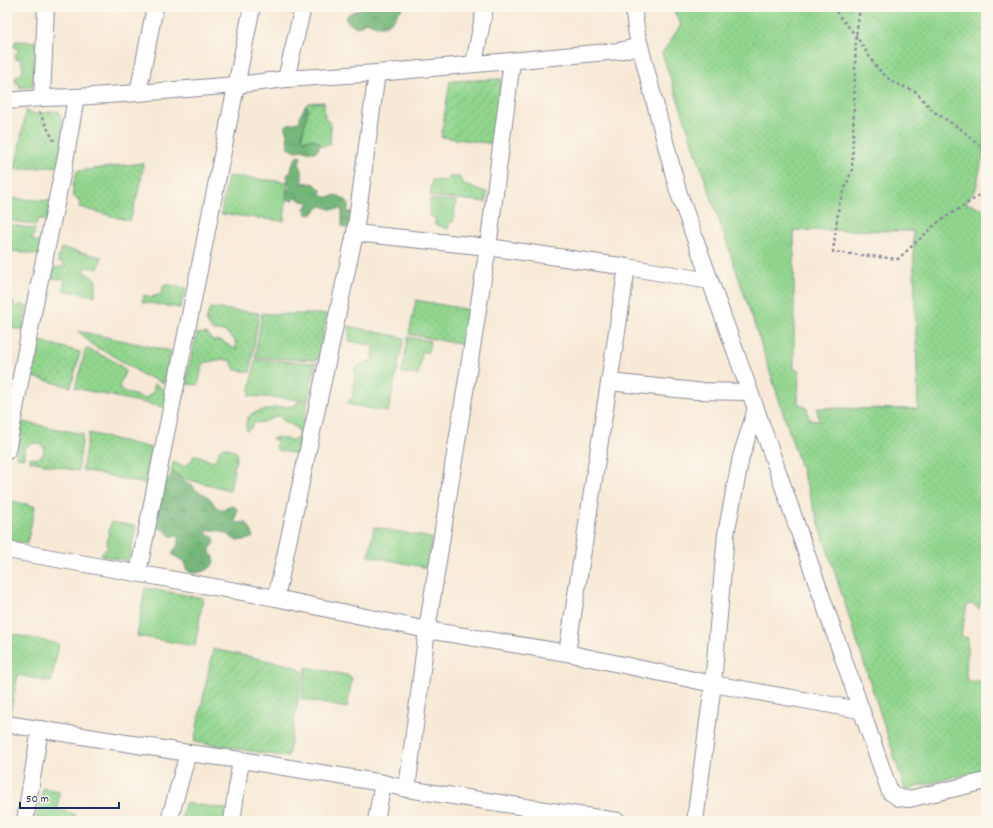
<svg xmlns="http://www.w3.org/2000/svg" width="993" height="828" font-family="Dekko,sans-serif">
  <style>
    .grass { fill: url(#grass-dots); stroke: #568276; fill-rule: evenodd }
    .forest { fill: url(#forest-crowns); stroke: #48736c }
    .garden { fill: url(#garden-furrows); stroke: #568276 }
    .lines { fill: none; stroke-linecap: round; stroke-linejoin: round }
    .street-casing { stroke: #898c9a; stroke-width: 18 }
    .path { stroke: #898c9a; stroke-width: 2.5; stroke-dasharray: 3 3; stroke-linecap: butt }
    .street { stroke: #fff; stroke-width: 16 }
  </style>
  <defs>
    <pattern id="grass-dots" width="8" height="8" patternUnits="userSpaceOnUse"><rect width="8" height="8" fill="#92d68e"/><path d="M2 2h.1M6 6h.1" fill="none" stroke="#7db87d" stroke-width="1.8" stroke-linecap="round"/></pattern>
    <pattern id="forest-crowns" width="20" height="18" patternUnits="userSpaceOnUse"><rect width="20" height="18" fill="#75b779"/><path d="M2 6a3 3 0 1 1 6 0M12 15a3 3 0 1 1 6 0" fill="none" stroke="#5f9566"/></pattern>
    <pattern id="garden-furrows" width="10" height="10" patternUnits="userSpaceOnUse"><rect width="10" height="10" fill="#92d68e"/><path d="M-1 1l2-2M0 10L10 0M9 11l2-2" fill="none" stroke="#7db87d"/></pattern>
  </defs>
  <rect width="100%" height="100%" fill="#fbf7ec"/>
  <filter id="ink" filterUnits="userSpaceOnUse"><feTurbulence type="fractalNoise" baseFrequency=".025" numOctaves="2"/><feDisplacementMap in="SourceGraphic" scale="8" xChannelSelector="R" yChannelSelector="G"/><feConvolveMatrix kernelMatrix="1 2 1 2 8 2 1 2 1" color-interpolation-filters="sRGB"/></filter>
  <filter id="wash" filterUnits="userSpaceOnUse"><feTurbulence type="fractalNoise" baseFrequency=".012" numOctaves="4" result="noise"/><feDisplacementMap in="SourceGraphic" scale="16" xChannelSelector="R" yChannelSelector="G"/><feGaussianBlur stdDeviation="0.9" result="paint"/><feColorMatrix in="noise" values="0 0 0 0 0 0 0 0 0 0 0 0 0 0 0 0 0 1.4 0 .05"/><feComposite in="paint" operator="in"/></filter>
  <g filter="url(#wash)">
    <rect width="100%" height="100%" fill="#f7e9d5"/>
    <!-- grass -->
    <g class="grass">
      <path d="M672,7H986V140L976,188L966,203L986,210V599H982L979,609L972,604L967,605L961,636L968,638L966,673L967,681H986V769L905,790L757,332L662,53L681,25ZM794,230L913,231L918,409L817,408L819,422L809,419L807,408L798,403L799,371L794,369Z"/>
      <polygon points="15,41 35,42 33,87 19,88 20,84 16,83 15,77 21,74 23,69 21,59 16,59 15,55 19,50 14,47"/>
      <path d="M324,102L325,118L331,124L330,145L322,146C315,139 313,138 303,141L302,137L308,109L306,105L309,103Z"/>
      <path d="M26,110L33,114L59,111C64,128 65,148 61,166L15,170Z"/>
      <polygon points="143,163 141,182 130,221 79,207 80,201 73,196 73,185 77,171"/>
      <polygon points="228,176 288,182 284,221 221,214"/>
      <polygon points="448,177 459,177 464,185 487,192 486,202 430,196 432,180 446,181"/>
      <polygon points="9,198 52,201 47,221 38,219 36,225 7,220 7,205"/>
      <polygon points="430,199 456,201 453,222 450,222 448,229 434,224 436,219 429,215"/>
      <polygon points="7,224 35,229 32,240 42,242 39,255 7,250"/>
      <polygon points="61,248 102,257 98,269 86,267 84,272 96,280 95,296 63,290 65,280 52,278 54,268 67,266 58,261"/>
      <polygon points="164,284 186,288 180,308 142,302 144,295 152,297 161,294"/>
      <polygon points="7,300 14,302 14,306 19,307 20,304 27,307 23,330 7,327"/>
      <polygon points="416,300 470,310 464,345 409,334"/>
      <polygon points="210,308 259,313 250,372 235,370 231,361 222,359 203,363 198,385 185,384 197,334 207,333 212,340 222,341 236,350 235,340 224,331 213,331 206,321"/>
      <polygon points="262,313 270,314 327,314 318,360 255,358"/>
      <polygon points="349,326 404,338 388,412 348,404 348,402 353,397 355,368 373,359 373,346 349,341"/>
      <polygon points="78,331 171,351 164,383 143,375 109,353 95,347"/>
      <polygon points="40,341 80,352 71,387 33,377"/>
      <polygon points="86,348 112,360 126,370 119,386 123,391 145,399 154,391 154,383 163,389 169,394 167,408 75,388"/>
      <polygon points="255,360 316,363 308,400 249,396"/>
      <path d="M299,401L308,402L296,454L277,450L275,445L277,443V440L272,439L278,437C285,439 292,442 298,438L299,434L296,427L284,421L280,417L278,416L263,422L254,423L250,429L247,431L246,429V423L248,417L252,413L277,407L294,406L297,404L296,403Z"/>
      <path d="M23,422L83,434L78,471L30,461V457L36,459L43,455L44,447C36,441 33,442 24,448V458L16,457Z"/>
      <polygon points="89,433 151,448 145,484 82,470"/>
      <path d="M224,447L234,450L237,454L230,490L186,479C181,477 177,474 171,473L173,462C185,468 187,467 195,455C207,456 214,471 220,449Z"/>
      <polygon points="7,500 35,506 27,544 7,540"/>
      <polygon points="111,522 136,526 129,561 102,556 101,553 108,548 107,542"/>
      <polygon points="374,527 432,538 428,568 369,556"/>
      <polygon points="145,588 203,598 195,646 137,636"/>
      <polygon points="7,633 59,644 51,682 18,675 10,713 7,712"/>
      <polygon points="306,667 347,675 352,678 347,708 301,699"/>
      <polygon points="43,788 59,791 58,810 75,814 76,821 36,821"/>
      <polygon points="185,803 227,809 225,821 181,821"/>
    </g>
    <!-- forest -->
    <g class="forest">
      <path d="M362,7H404C395,15 392,28 377,26C372,25 369,22 365,22L362,25L358,27L350,24L345,19C348,11 356,13 362,7Z"/>
      <polygon points="306,105 308,109 307,113 302,137 304,141 310,139 318,141 320,144 318,150 314,152 310,152 304,150 297,151 288,148 287,133 285,129 285,127 288,124 300,122 300,116"/>
      <path d="M298,156H301L299,164L302,170V182L315,184L321,190V194C325,199 330,197 336,195L345,199L349,204L347,212H351L352,227L346,228L342,226V209H330L322,206L318,208L316,211L311,215L307,214L304,208L308,206V202L302,201L298,199V195L292,201L288,199L286,195L290,187L288,182L287,175L291,171C292,166 293,159 298,156Z"/>
      <path d="M173,473C178,474 179,477 184,480C186,482 189,483 192,485C193,486 194,489 196,490C199,493 204,493 207,496C216,502 210,506 223,510L229,507L233,506L237,509V512L235,520L238,523L246,522L252,532L253,537C247,540 243,541 237,540C233,540 232,537 229,535C224,532 213,528 207,531V535L213,537L215,542L210,549V553L214,557C214,560 214,564 211,567C207,571 191,576 187,570C185,568 185,564 185,561L181,560L173,555V551C177,546 181,543 178,536C171,538 167,535 165,529H161L158,527L154,525L160,503L162,499C160,486 164,483 173,473Z"/>
    </g>
    <!-- garden -->
    <g class="garden">
      <polygon points="501,79 494,144 441,137 450,81"/>
      <polygon points="408,337 430,341 428,352 422,352 418,375 402,373"/>
      <polygon points="213,649 294,666 303,672 288,757 194,742"/>
    </g>
  </g>
  <g filter="url(#ink)">
    <g class="lines">
      <defs>
        <g id="street">
          <polyline points="633,7 637,35 640,46 678,191 756,409 890,792 899,798 909,799 986,781"/>
          <polyline points="474,63 485,7"/>
          <polyline points="286,79 303,7"/>
          <polyline points="138,93 155,7"/>
          <polyline points="42,98 46,7"/>
          <polyline points="7,101 42,98 76,97 138,93 236,85 286,79 377,73 619,51 640,46"/>
          <polyline points="355,233 488,247 627,267 710,281"/>
          <polyline points="609,382 696,391 749,392"/>
          <polyline points="7,451 34,308 65,161 76,97"/>
          <polyline points="7,550 276,598 427,630 567,653 713,684 860,710"/>
          <polyline points="138,573 252,7"/>
          <polyline points="276,598 355,233 377,73"/>
          <polyline points="567,653 627,267"/>
          <polyline points="7,724 188,753 241,760 383,783 407,789 618,821"/>
          <polyline points="407,789 427,630 488,247 512,61"/>
          <polyline points="25,821 40,729"/>
          <polyline points="169,821 188,753"/>
          <polyline points="232,821 241,760"/>
          <polyline points="376,821 383,783"/>
          <polyline points="695,821 713,684 726,534 741,457 756,409"/>
        </g>
      </defs>
      <!-- street casing -->
      <use href="#street" class="street-casing"/>
      <!-- path -->
      <g class="path">
        <polyline points="832,7 856,36 877,68 892,82 915,91 933,111 962,130 986,151"/>
        <polyline points="860,7 856,36 852,170 839,204 833,252 898,259 937,223 977,197 986,188"/>
        <polyline points="39,112 54,141"/>
      </g>
      <!-- street -->
      <use href="#street" class="street"/>
    </g>
  </g>
  <!-- margin -->
  <rect width="993" height="828" fill="none" stroke="#fbf7ec" stroke-width="24"/>
  <!-- scale -->
  <path d="M20 802v6h99v-6" fill="none" stroke="#1b2f5e" stroke-width="2"/>
  <text x="26" y="802" font-size="12" fill="#1b2f5e" stroke="#fbf7ec" stroke-width="3" paint-order="stroke">50 m</text>
</svg>
